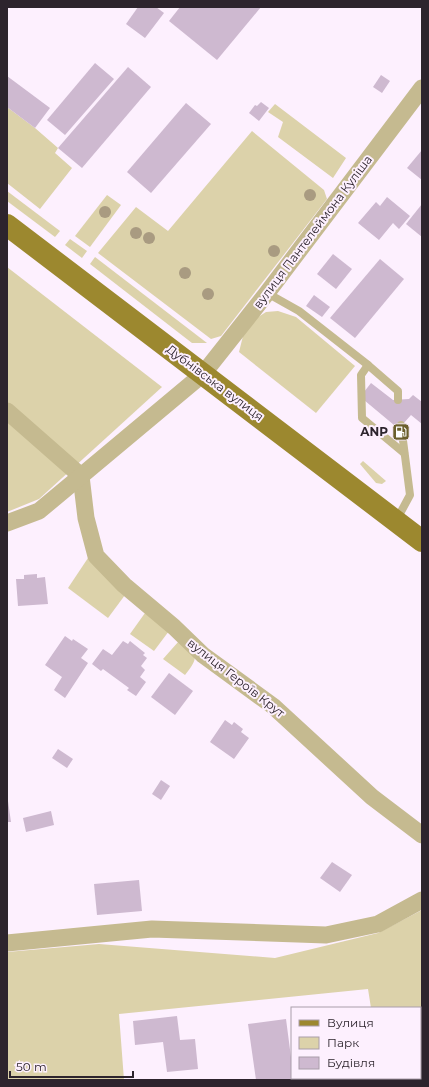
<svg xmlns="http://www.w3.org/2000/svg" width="429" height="1087" font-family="Montserrat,sans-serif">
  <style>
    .green { fill: #dcd2aa }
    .building { fill: #ceb9d0 }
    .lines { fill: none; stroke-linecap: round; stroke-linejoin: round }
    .service { stroke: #c5ba90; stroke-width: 8 }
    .minor { stroke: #c5ba90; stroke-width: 17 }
    .primary { stroke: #9c882f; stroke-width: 22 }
    .tree { fill: #a99b81 }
    .labels { text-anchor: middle; stroke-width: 4; stroke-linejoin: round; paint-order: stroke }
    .street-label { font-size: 12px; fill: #2d242d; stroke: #fdf0fe }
    .poi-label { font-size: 12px; font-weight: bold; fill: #2d242d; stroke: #fdf0fe; text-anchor: end }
  </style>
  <rect width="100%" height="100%" fill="#fdf0fe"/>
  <!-- green -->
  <g class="green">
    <polygon points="275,104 346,158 333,178 278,137 283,122 268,112"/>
    <polygon points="7,107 35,128 58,148 55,153 72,168 40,209 7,183"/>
    <polygon points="252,131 324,190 327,199 221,336 211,339 98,253 136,207 168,231"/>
    <polygon points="7,191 60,231 55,237 7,201"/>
    <polygon points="107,195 121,205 90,247 75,236"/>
    <polygon points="70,239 87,251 82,258 65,245"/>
    <polygon points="95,257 207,343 192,343 90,264"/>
    <polygon points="7,267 162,387 39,499 7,512"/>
    <polygon points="278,311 296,317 355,366 316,413 239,352 243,336 255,319 266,312"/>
    <polygon points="363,461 386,481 382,484 376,483 360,464"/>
    <polygon points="88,558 125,595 108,618 68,588"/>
    <polygon points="145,613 169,631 154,651 130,634"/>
    <path d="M179,641C196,656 201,655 185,675L163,659Z"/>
    <polygon points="422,910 422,1080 380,1080 379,1078 420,1078 420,1008 371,1008 368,989 119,1014 124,1080 7,1080 7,952 99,944 275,958 378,933"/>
  </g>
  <!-- building -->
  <g class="building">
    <polygon points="138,7 156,7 164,13 145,38 126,24"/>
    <polygon points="180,7 261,7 217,60 169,21"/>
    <polygon points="95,63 114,79 65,135 47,120"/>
    <polygon points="128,67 151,87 82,168 58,148"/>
    <polygon points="381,75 390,81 382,93 373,87"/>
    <polygon points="7,76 50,108 35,128 7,107"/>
    <polygon points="261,102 269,108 259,121 249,113 255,105 257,106"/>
    <polygon points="186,103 211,124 151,193 127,172"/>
    <polygon points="422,150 422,180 407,168"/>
    <polygon points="387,197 410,216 399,229 393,223 379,240 358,223 376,202 380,206"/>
    <polygon points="422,204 422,237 406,224"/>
    <polygon points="333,254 352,269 336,289 317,274"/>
    <polygon points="380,259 404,279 355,338 330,318"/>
    <polygon points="314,295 330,307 322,317 306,306"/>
    <polygon points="371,383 393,400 409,399 413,395 422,402 422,424 411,415 403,424 394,425 364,400 364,392"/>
    <polygon points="37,574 37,578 45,577 48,604 18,606 16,579 24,579 24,575"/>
    <polygon points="65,636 72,641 73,639 88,649 81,658 88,663 65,698 54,690 62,677 45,665"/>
    <polygon points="123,641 128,644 130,641 145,653 143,655 147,658 141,666 145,670 140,677 146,682 136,696 127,690 129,688 103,669 101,671 92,664 103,649 112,655"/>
    <polygon points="169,673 193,691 175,715 151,697"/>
    <polygon points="225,720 232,725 234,722 243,729 241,732 249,738 234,759 210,742"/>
    <polygon points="58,749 73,759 67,768 52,758"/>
    <polygon points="161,780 170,786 161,800 152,794"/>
    <polygon points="7,801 8,801 11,822 7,822"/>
    <polygon points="51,811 54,825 26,832 23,818"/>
    <polygon points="332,862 352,875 340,892 320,878"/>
    <polygon points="139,880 142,911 97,915 94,884"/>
    <polygon points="177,1016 180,1040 195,1039 198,1069 167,1072 163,1042 135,1045 133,1021"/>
    <polygon points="286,1019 292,1065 292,1078 294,1078 294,1080 256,1080 248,1024"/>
  </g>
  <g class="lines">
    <!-- service -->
    <g class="service">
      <polyline points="267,293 299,311 368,365 398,391 398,400"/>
      <polyline points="368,365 361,375 362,418 404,453"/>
      <polyline points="396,521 410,495 401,425"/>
    </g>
    <!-- minor -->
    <g class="minor">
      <polyline points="7,411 81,476 86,518 96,556 124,585 174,627 203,655 273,706 372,797 422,835"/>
      <polyline points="7,523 39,511 81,476 203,374 267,293 422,88"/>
      <polyline points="7,943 152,929 326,935 378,924 422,900"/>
    </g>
    <!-- primary -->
    <polyline class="primary" points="7,225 422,541"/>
  </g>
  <!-- trees -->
  <g class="tree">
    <circle cx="310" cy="195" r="6"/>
    <circle cx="105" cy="212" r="6"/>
    <circle cx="136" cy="233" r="6"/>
    <circle cx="149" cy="238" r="6"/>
    <circle cx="274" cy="251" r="6"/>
    <circle cx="185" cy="273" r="6"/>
    <circle cx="208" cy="294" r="6"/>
  </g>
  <!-- icons -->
  <defs>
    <symbol id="fuel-square" viewBox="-11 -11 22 22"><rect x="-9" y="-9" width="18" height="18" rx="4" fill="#6b5f2c" stroke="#fdf0fe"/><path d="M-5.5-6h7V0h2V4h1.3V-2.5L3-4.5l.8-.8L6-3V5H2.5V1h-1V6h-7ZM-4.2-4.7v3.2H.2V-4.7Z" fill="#fff"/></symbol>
  </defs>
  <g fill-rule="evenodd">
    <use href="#fuel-square" x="391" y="422" width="20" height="20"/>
  </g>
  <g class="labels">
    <!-- street labels -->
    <g class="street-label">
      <text transform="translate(313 232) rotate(-53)" y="4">вулиця Пантелеймона Куліша</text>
      <text transform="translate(215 383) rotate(37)" y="4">Дубнівська вулиця</text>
      <text transform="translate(236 678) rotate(38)" y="4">вулиця Героїв Крут</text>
    </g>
    <!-- poi labels -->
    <g class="poi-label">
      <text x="388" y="436">ANP</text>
    </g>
  </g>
  <!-- border -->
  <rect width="429" height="1087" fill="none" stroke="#2d242d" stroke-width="16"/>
  <!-- legend -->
  <rect x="291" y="1007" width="130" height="72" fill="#fdf0fe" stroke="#aa9eaa"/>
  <rect x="299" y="1020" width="20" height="6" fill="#9c882f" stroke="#aa9eaa"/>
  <text x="327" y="1027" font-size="12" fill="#2d242d">Вулиця</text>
  <rect x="299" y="1037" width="20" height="12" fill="#dcd2aa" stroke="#aa9eaa"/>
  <text x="327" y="1047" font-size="12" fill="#2d242d">Парк</text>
  <rect x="299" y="1057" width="20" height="12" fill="#ceb9d0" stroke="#aa9eaa"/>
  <text x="327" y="1067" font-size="12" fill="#2d242d">Будівля</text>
  <!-- scale -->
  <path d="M10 1071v6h123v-6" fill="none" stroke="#2d242d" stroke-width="2"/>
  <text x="16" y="1071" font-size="12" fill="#2d242d" stroke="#fdf0fe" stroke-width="3" paint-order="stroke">50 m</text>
</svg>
